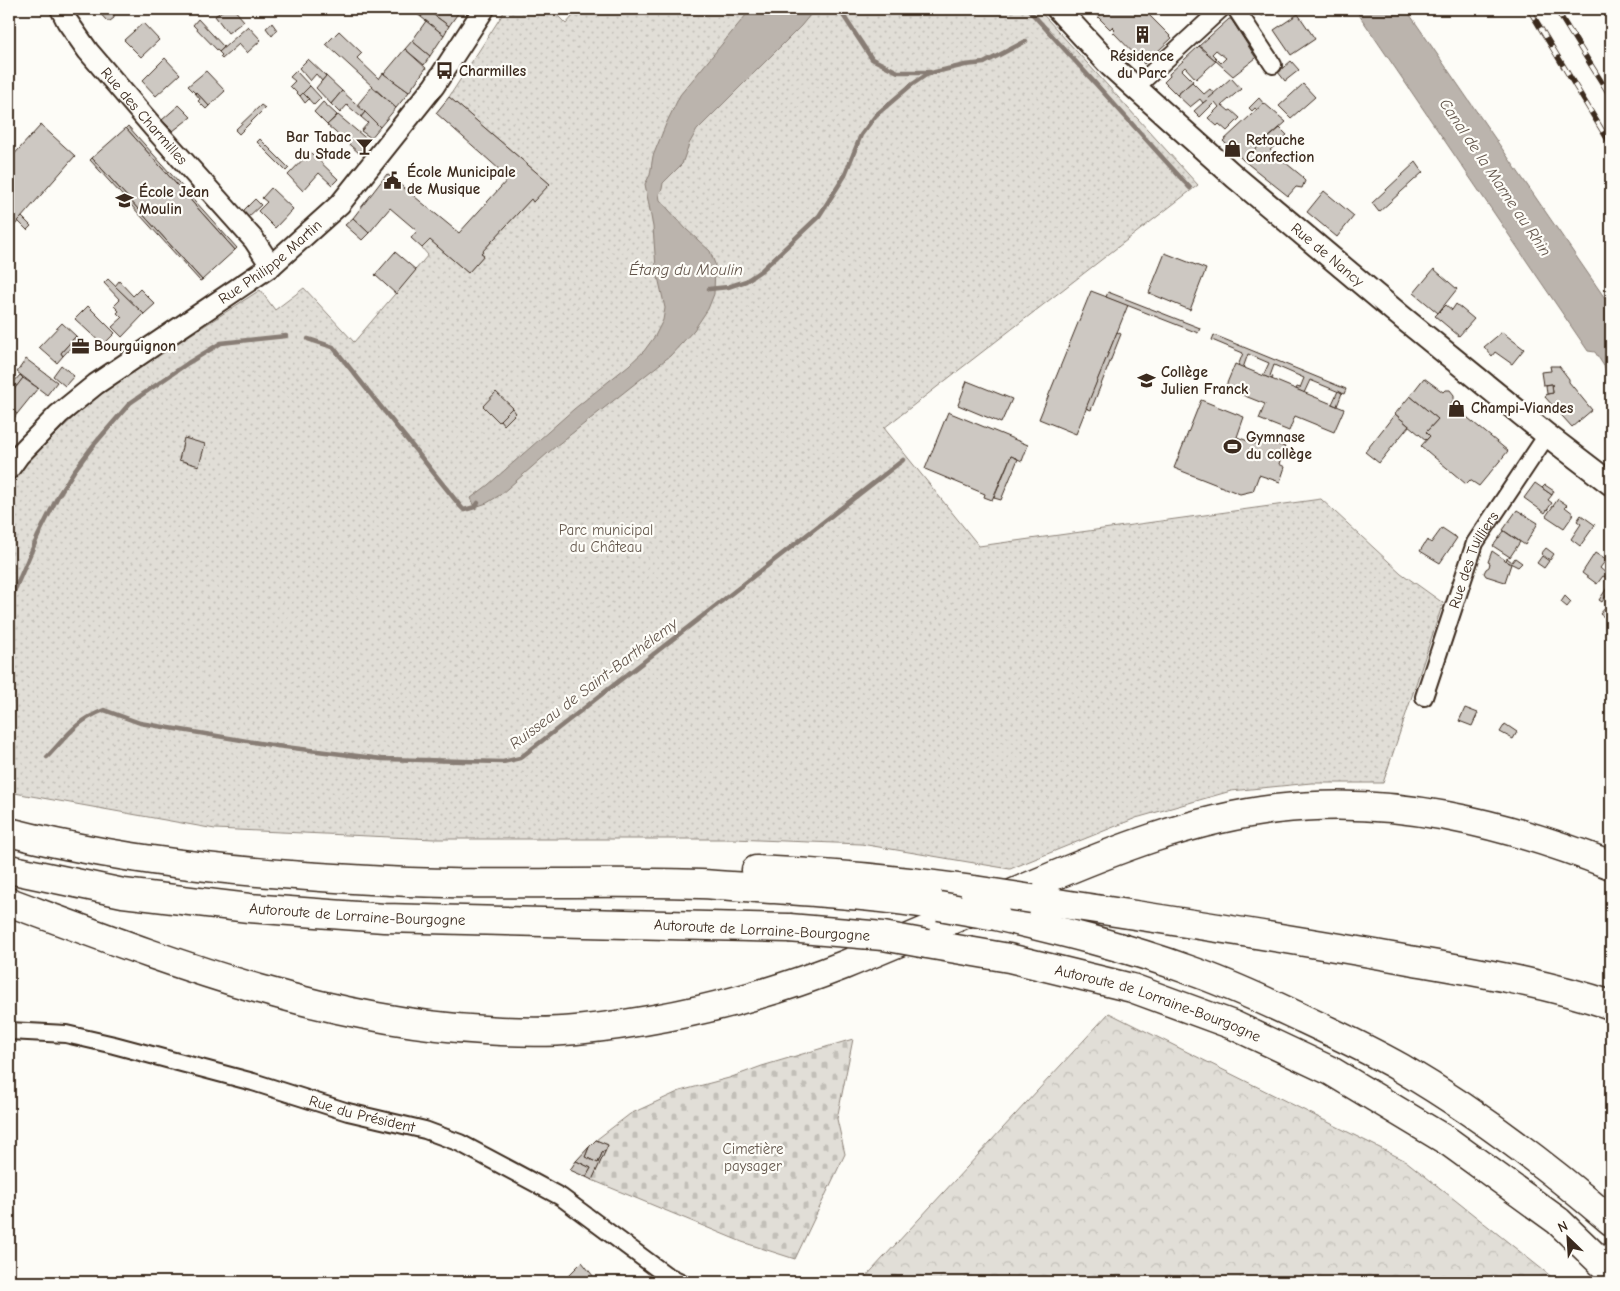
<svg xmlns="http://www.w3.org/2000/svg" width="1620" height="1291" font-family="'Comic Neue',sans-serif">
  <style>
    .forest { fill: url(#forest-crowns); stroke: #8e847a }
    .cemetery { fill: url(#cemetery-stones); stroke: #8e847a }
    .park { fill: url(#park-dots); stroke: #8e847a }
    .water { fill: #bbb4ad; stroke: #887d74 }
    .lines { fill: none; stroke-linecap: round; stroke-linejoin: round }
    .stream { stroke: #887d74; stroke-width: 4.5 }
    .building { fill: #cdc8c2; stroke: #3b2a1e; fill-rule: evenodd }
    .minor-casing { stroke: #3b2a1e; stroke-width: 20 }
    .tertiary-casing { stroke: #3b2a1e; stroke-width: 24 }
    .secondary-casing { stroke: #3b2a1e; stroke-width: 26 }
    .motorway-casing { stroke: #3b2a1e; stroke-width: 31 }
    .minor { stroke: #fdfcf7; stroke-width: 16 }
    .tertiary { stroke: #fdfcf7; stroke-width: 20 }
    .secondary { stroke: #fdfcf7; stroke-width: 22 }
    .motorway { stroke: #fdfcf7; stroke-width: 28 }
    .rail-casing { stroke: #3b2a1e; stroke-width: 5.5 }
    .rail { stroke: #fdfcf7; stroke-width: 4; stroke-dasharray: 11; stroke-linecap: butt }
    .motorway-bridge-casing { stroke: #3b2a1e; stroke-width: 31; stroke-linecap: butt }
    .motorway-bridge { stroke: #fdfcf7; stroke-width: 28 }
    .labels { text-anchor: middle; stroke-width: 4.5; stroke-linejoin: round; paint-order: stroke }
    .poi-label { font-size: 15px; font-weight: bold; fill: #3b2a1e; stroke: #fdfcf7; text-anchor: start }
    .street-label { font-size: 15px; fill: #3b2a1e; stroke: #fdfcf7 }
    .park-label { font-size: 15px; fill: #64574c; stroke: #fdfcf7 }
    .water-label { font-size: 16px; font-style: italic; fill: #615349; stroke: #fdfcf7 }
  </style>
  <defs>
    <pattern id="forest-crowns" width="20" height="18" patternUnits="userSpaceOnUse" patternTransform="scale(1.25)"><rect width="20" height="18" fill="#e1ded7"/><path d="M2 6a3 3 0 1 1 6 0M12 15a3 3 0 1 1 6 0" fill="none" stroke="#c2bfb8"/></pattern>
    <pattern id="cemetery-stones" width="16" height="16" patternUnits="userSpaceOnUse" patternTransform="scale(1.25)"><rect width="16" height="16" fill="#e1ded7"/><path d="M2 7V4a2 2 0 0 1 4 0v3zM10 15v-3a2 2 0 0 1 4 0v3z" fill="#c2bfb8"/></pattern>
    <pattern id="park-dots" width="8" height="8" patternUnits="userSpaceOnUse" patternTransform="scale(1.25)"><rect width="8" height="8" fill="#e1ded7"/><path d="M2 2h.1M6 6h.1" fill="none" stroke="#c2bfb8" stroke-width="1.8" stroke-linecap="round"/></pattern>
  </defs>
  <rect width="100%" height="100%" fill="#fdfcf7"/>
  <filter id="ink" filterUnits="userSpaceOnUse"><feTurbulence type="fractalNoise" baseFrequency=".02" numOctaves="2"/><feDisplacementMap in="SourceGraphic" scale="10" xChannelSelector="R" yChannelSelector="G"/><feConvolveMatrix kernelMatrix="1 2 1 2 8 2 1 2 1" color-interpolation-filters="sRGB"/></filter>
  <g filter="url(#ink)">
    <!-- forest -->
    <polygon class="forest" points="1109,1013 1406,1161 1558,1282 861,1282"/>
    <!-- cemetery -->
    <polygon class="cemetery" points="853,1039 837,1119 845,1154 795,1259 742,1242 592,1180 608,1145 596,1140 630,1114 680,1091 729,1078 762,1066"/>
    <!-- park -->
    <polygon class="park" points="506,9 551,9 566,24 579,9 1038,9 1198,185 884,428 979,546 1321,499 1401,573 1443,603 1383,783 1311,783 1231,791 1136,818 1010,869 861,844 733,839 434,839 215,829 9,792 9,496 22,465 100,393 260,290 275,310 304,288 354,342 428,255 422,248 430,240 468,273 484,255 481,253 531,199 533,201 550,184 449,97"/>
    <!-- water -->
    <g class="water">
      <polygon points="755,9 815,9 801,26 697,130 689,144 682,164 663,183 662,189 659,194 660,200 686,229 710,251 715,264 714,294 708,309 694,330 670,356 556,446 500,495 487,503 475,507 471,498 488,485 574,409 629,365 644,351 655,336 663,320 665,308 656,268 653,227 645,184 650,175 653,156 666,124 680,95 746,15"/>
      <polygon points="1355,9 1406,9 1611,307 1611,377 1595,352 1588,351"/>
    </g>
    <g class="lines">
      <!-- stream -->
      <g class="stream">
        <polyline points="839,9 872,59 898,72 930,72"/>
        <polyline points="1028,9 1190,188"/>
        <polyline points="709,289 728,287 746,281 762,270 819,216 844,177 861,135 876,115 910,86 926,75 935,72 965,65 984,63 1026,41"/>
        <polyline points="308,339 333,347 461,507 464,510 475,507 478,503"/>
        <polyline points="9,603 38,536 58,496 74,471 92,447 130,403 188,363 221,343 286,336"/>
        <path d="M47,757C67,736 76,721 104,710L140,723L277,746L382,759L503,762L520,758L903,460"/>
      </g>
    </g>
    <!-- building -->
    <g class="building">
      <polygon points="96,9 113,9 111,11 114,14 114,18 110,21 107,21"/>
      <polygon points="225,9 234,9 244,21 228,33 215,16"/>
      <polygon points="410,9 426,9 427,10 421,17"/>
      <polygon points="426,9 461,9 449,26"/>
      <polygon points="1090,9 1143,9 1172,38 1144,64 1113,32 1115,30 1112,27 1110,29"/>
      <polygon points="1257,9 1272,9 1262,16"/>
      <polygon points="427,10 449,26 444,35 421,17"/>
      <polygon points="1298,14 1315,39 1291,55 1274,30"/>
      <polygon points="198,19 224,47 219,52 193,25"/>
      <path d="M1229,19H1231L1256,58L1233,76L1199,46ZM1216,50L1226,58L1221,63L1212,54Z"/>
      <polygon points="426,21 444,35 430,56 412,41"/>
      <polygon points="143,23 159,40 141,57 124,40"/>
      <polygon points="272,23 277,30 272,36 266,28"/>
      <polygon points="248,26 261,40 247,53 239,44 222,59 220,57 222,55 219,52"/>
      <polygon points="339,31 362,53 357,58 379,79 383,73 409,92 396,108 326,44"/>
      <polygon points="412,41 430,56 424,65 405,49"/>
      <polygon points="1199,46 1216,61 1196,79 1185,67 1182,70 1193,81 1177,95 1164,82 1170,76 1169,74"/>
      <polygon points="405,49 426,68 409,92 384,74"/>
      <polygon points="165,58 180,74 156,96 142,81"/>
      <polygon points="308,59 326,76 322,81 316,74 310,81 299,68"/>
      <polygon points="1291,61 1299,70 1285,81 1278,72"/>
      <polygon points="206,71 225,91 209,106 196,92 195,93 188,86"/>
      <polygon points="296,71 310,86 300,96 290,86 295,81 290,77"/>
      <polygon points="326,76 342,91 331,104 316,88"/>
      <polygon points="1231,78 1241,89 1222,105 1229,111 1231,110 1240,118 1227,131 1219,124 1217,126 1208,118 1219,107 1215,102 1200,117 1194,111"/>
      <polygon points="1192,82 1204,94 1210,89 1214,94 1203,103 1200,99 1190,107 1177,95"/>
      <polygon points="1303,84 1315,97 1291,118 1279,106"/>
      <polygon points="310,86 321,98 314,105 303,93"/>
      <polygon points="372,87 396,108 380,127 357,105"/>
      <polygon points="342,91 365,112 361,117 347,105 340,113 331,104"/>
      <polygon points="196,92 209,106 206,109 198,101 200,99 195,93"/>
      <polygon points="303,93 309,99 305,103 300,96"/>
      <polygon points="449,97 550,184 533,202 531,199 481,253 484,255 468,273 430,240 422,248 411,238 417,231 390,208 369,233 353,218 387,174 459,233 509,178 436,113"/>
      <polygon points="1259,98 1264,104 1257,110 1255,108 1252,111 1249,108"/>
      <polygon points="323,102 337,115 327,125 314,112"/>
      <polygon points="1264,103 1286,122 1243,160 1223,141"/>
      <polygon points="179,105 191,117 173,131 162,120"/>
      <polygon points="261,105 265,108 239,134 235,130"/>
      <polygon points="365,112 380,127 371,138 361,131 368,123 361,117"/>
      <polygon points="338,115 369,141 359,153 327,125"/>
      <polygon points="41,125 75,156 14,226 9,222 9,160"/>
      <polygon points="128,126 237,248 235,250 126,128"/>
      <polygon points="126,128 235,250 202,280 92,158"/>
      <polygon points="1280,128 1287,135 1270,150 1303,177 1302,178 1305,181 1302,188 1296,187 1288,196 1243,160"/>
      <polygon points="260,139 289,168 286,171 257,142"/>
      <polygon points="310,152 338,179 332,185 319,173 303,191 288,175"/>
      <polygon points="92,158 202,280 200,281 90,160"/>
      <polygon points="1416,162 1423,172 1379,212 1372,203"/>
      <polygon points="271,188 293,209 275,228 258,211 267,202 262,198"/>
      <polygon points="1324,191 1354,216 1337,237 1307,212"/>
      <polygon points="255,199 261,205 247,218 242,212"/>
      <polygon points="22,217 31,226 27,230 18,221"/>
      <polygon points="353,218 369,233 362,240 345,225"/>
      <polygon points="395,252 416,270 396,294 375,275"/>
      <polygon points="1165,253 1206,269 1190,310 1149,293"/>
      <polygon points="1434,269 1457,289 1438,313 1414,293"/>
      <polygon points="108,279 144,314 122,337 112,327 122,318 117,313 119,311 114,306 120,300 104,283"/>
      <polygon points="119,281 133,296 140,289 155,304 144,314 115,286"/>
      <polygon points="1091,291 1128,305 1076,434 1039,419"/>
      <polygon points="1108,292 1200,328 1198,333 1106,297"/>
      <polygon points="1456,304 1474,319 1459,336 1435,316 1446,305 1452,310"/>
      <polygon points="88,306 115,333 103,345 75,319"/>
      <polygon points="62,323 76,336 61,353 63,356 57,363 39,347"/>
      <polygon points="1117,332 1121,334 1091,410 1086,408"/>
      <polygon points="1502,332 1524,349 1512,364 1495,352 1492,356 1484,347"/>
      <polygon points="1214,335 1346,389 1344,394 1310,380 1304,393 1296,389 1297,387 1300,388 1304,378 1274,365 1270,376 1273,377 1272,379 1263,376 1269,363 1248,354 1243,368 1238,366 1243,353 1212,340"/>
      <polygon points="76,336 79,339 63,356 61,353"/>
      <polygon points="26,359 57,382 47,395 17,372"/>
      <polygon points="1235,364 1344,409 1334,432 1295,416 1289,431 1259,419 1265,404 1225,388"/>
      <polygon points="61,365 74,376 65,386 53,376"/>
      <polygon points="1550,366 1559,366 1569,379 1569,382 1592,410 1572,427 1545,397 1547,394 1553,393 1552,384 1543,385 1541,372 1551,371"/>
      <polygon points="20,375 23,378 17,386 13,383"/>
      <polygon points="23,378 38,388 17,414 9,407 9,396"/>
      <polygon points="1424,378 1443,392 1445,390 1450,390 1454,395 1454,399 1451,404 1508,451 1479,486 1470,480 1466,484 1421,446 1430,436 1426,432 1438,419 1410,396"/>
      <polygon points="967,381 1012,399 1001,423 958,405"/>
      <polygon points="1552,384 1553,393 1547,394 1546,385"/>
      <polygon points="1338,391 1342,393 1337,406 1332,404"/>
      <polygon points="496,392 513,408 499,422 483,406"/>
      <polygon points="1410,396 1438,419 1426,432 1430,436 1426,440 1395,414"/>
      <polygon points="1201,400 1244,417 1237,437 1259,445 1262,439 1285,447 1279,464 1285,467 1280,482 1259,475 1253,491 1240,494 1174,468"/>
      <polygon points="9,407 17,414 9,425"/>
      <polygon points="512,408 516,413 504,425 500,420"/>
      <polygon points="948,412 1028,445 1022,461 1011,456 992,500 984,497 985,494 925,469"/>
      <polygon points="1395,414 1409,426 1379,463 1365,452"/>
      <polygon points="184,438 205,444 199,466 179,460"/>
      <polygon points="1011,456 1018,459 1001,500 994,498"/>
      <polygon points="1535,483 1552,495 1548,500 1552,503 1545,513 1524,498"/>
      <polygon points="1545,485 1554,491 1552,495 1542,488"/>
      <polygon points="1558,499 1567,505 1565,507 1574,514 1564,528 1546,516"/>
      <polygon points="1517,510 1538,523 1525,545 1503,530"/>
      <polygon points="1581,515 1595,525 1580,546 1571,539 1581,524 1577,521"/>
      <polygon points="1442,528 1457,538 1440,563 1420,551 1427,540 1431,543"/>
      <polygon points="1504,531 1520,542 1510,557 1493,546"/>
      <polygon points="1546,548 1554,554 1550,560 1541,554"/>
      <polygon points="1492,551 1511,564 1505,582 1486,576 1484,573 1486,569 1489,567 1490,563 1488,562"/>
      <polygon points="1595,553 1606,560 1600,568 1607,574 1605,577 1603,576 1597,584 1582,573"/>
      <polygon points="1542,556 1549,561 1544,568 1537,563"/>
      <polygon points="1507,558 1512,562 1515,558 1522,563 1518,567 1506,561"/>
      <polygon points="1611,582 1611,595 1608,593 1602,602 1599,600"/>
      <polygon points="1565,596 1571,602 1567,607 1561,602"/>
      <polygon points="1611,601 1611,622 1600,614"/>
      <polygon points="1465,708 1478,713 1472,726 1459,721"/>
      <polygon points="1505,724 1517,732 1513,739 1500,732"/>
      <polygon points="596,1140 608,1145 605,1152 603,1151 598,1163 585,1157 589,1147"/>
      <polygon points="589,1147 585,1157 598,1163 603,1151 605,1152 592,1180 586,1177 591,1168 576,1161"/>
      <polygon points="576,1161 591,1168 586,1177 570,1170"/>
      <polygon points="582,1262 597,1281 595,1282 562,1282"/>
    </g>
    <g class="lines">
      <defs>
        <g id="minor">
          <polyline points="1236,9 1273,65"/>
          <polyline points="1135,88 1221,9"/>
          <path id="s1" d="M1424,697L1475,543L1547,435"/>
          <path id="s2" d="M9,1031L66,1034L114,1045L253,1082L348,1112L425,1130L460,1143L561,1197L666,1275L681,1282"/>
        </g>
        <g id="tertiary">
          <path id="s3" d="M61,9L67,21L88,51L153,127L254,240L271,266"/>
          <path id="s4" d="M9,469L19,455L59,414L96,384L271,266L340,204L434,86L484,9"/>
        </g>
        <g id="secondary">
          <path id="s5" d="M1058,9L1110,65L1235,177L1403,318L1547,435L1611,484"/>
        </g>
        <g id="motorway">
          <path d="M9,832C136,865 278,876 409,882C506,886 603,880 700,884C725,885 751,888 775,889C830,893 885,897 939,906"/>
          <path id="s6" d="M9,869L123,893L249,908L384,918L789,928"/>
          <path d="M756,870C829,873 902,880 974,890"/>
          <path d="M1032,899C1158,919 1284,937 1409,960C1477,972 1546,983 1611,1005"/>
          <path d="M9,902C163,959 319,1021 484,1030C515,1032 546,1033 576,1030C669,1021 758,999 844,965C909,939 973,910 1037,883C1114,850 1193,819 1276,809C1392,795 1504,823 1611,865"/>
          <path d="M996,916C1061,931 1126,947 1189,970C1224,982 1259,998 1293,1014C1329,1031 1366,1048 1401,1068C1476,1112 1546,1165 1611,1221"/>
          <path id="s7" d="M927,944L1009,958L1132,988L1233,1025L1331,1071L1449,1142L1558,1221L1611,1272"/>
        </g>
      </defs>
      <!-- minor casing -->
      <use href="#minor" class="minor-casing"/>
      <!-- tertiary casing -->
      <use href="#tertiary" class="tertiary-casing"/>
      <!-- secondary casing -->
      <use href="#secondary" class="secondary-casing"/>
      <!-- motorway casing -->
      <use href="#motorway" class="motorway-casing"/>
      <!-- minor -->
      <use href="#minor" class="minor"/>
      <!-- tertiary -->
      <use href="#tertiary" class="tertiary"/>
      <!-- secondary -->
      <use href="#secondary" class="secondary"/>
      <!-- motorway -->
      <use href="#motorway" class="motorway"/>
      <defs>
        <g id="rail">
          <polyline points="1529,9 1611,145"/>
          <polyline points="1556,9 1611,97"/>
        </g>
      </defs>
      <!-- rail casing -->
      <use href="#rail" class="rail-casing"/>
      <!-- rail -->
      <use href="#rail" class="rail"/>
      <defs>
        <g id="motorway-bridge">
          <polyline points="974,890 1032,899"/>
          <polyline points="939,906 996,916"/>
          <polyline points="789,928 883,936 927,944"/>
        </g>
      </defs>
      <!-- motorway-bridge casing -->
      <use href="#motorway-bridge" class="motorway-bridge-casing"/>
      <!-- motorway-bridge -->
      <use href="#motorway-bridge" class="motorway-bridge"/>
    </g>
  </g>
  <!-- icons -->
  <defs>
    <symbol id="building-bare" viewBox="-9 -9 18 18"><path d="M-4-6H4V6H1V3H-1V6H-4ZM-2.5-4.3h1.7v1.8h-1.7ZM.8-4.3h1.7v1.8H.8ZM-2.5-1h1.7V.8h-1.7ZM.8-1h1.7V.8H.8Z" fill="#3b2a1e" stroke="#fdfcf7" stroke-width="2.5" paint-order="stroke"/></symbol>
    <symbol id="bus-bare" viewBox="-9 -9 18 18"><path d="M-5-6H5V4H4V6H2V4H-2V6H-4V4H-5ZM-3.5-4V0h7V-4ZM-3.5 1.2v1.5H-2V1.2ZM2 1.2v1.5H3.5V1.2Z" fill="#3b2a1e" stroke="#fdfcf7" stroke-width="2.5" paint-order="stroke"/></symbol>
    <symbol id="bar-bare" viewBox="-9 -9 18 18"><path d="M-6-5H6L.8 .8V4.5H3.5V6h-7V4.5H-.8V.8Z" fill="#3b2a1e" stroke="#fdfcf7" stroke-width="2.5" paint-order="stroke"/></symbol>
    <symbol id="shop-bare" viewBox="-9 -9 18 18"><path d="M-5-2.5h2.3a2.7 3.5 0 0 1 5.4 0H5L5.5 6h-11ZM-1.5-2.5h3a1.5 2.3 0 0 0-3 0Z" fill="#3b2a1e" stroke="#fdfcf7" stroke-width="2.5" paint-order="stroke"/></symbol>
    <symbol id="civic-bare" viewBox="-9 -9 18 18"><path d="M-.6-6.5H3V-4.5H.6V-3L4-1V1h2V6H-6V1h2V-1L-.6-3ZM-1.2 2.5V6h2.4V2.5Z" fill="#3b2a1e" stroke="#fdfcf7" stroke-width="2.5" paint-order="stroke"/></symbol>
    <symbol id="school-bare" viewBox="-9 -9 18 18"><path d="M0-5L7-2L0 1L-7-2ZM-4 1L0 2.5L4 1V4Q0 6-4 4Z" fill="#3b2a1e" stroke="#fdfcf7" stroke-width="2.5" paint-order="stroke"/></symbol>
    <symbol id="office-bare" viewBox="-9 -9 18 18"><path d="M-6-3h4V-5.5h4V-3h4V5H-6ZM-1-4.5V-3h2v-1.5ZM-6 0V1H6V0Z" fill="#3b2a1e" stroke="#fdfcf7" stroke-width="2.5" paint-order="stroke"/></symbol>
    <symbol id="stadium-bare" viewBox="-9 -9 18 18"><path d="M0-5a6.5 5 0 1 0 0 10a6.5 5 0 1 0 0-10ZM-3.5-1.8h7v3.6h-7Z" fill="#3b2a1e" stroke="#fdfcf7" stroke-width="2.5" paint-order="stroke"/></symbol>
  </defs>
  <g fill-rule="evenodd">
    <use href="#building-bare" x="1130" y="22" width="25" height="25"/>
    <use href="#bus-bare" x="432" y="58" width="25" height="25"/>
    <use href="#bar-bare" x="352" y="134" width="25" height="25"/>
    <use href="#shop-bare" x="1220" y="136" width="25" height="25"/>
    <use href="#civic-bare" x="380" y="168" width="25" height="25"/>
    <use href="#school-bare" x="112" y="188" width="25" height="25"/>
    <use href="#office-bare" x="68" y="334" width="25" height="25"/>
    <use href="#school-bare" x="1134" y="368" width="25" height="25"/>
    <use href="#shop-bare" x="1444" y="396" width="25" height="25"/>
    <use href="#stadium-bare" x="1220" y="434" width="25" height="25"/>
  </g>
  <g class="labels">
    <!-- poi labels -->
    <g class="poi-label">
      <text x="1142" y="61" text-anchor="middle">Résidence<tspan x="1142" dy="17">du Parc</tspan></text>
      <text x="459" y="76">Charmilles</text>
      <text x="351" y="142" text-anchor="end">Bar Tabac<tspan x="351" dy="17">du Stade</tspan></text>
      <text x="1246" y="145">Retouche<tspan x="1246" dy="17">Confection</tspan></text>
      <text x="407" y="177">École Municipale<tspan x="407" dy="17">de Musique</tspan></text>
      <text x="139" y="197">École Jean<tspan x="139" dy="17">Moulin</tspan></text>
      <text x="94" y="351">Bourguignon</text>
      <text x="1161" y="377">Collège<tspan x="1161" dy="17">Julien Franck</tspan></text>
      <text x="1471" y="413">Champi-Viandes</text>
      <text x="1246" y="442">Gymnase<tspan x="1246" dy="17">du collège</tspan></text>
    </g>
    <!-- street labels -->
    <g class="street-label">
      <text dy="5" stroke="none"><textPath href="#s3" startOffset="136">Rue des Charmilles</textPath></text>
      <text dy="5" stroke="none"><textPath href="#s5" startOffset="365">Rue de Nancy</textPath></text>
      <text dy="5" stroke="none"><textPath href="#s4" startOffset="335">Rue Philippe Martin</textPath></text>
      <text dy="5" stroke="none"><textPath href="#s1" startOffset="146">Rue des Tuilliers</textPath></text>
      <text dy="5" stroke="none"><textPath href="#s6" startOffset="352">Autoroute de Lorraine-Bourgogne</textPath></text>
      <text transform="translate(762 930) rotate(3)" y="5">Autoroute de Lorraine-Bourgogne</text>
      <text dy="5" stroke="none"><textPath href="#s7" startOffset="239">Autoroute de Lorraine-Bourgogne</textPath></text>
      <text dy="5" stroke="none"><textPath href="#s2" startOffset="364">Rue du Président</textPath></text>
    </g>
    <!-- park labels -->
    <g class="park-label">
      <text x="606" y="535">Parc municipal<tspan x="606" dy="17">du Château</tspan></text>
      <text x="753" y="1154">Cimetière<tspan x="753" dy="17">paysager</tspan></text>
    </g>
    <!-- water labels -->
    <g class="water-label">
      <text transform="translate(1496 177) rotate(56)" y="6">Canal de la Marne au Rhin</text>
      <text x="686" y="275">Étang du Moulin</text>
      <text transform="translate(593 683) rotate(-37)" y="6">Ruisseau de Saint-Barthélemy</text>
    </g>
  </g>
  <!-- margin -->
  <rect width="1620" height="1291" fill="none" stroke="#fdfcf7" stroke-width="30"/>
  <rect x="15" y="15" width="1590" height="1261" fill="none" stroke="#3b2a1e" stroke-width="2" filter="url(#ink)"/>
  <!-- north arrow -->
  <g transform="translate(1568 1238) rotate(335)" stroke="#fdfcf7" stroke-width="4" paint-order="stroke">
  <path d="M0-4L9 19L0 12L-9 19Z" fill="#3b2a1e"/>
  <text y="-8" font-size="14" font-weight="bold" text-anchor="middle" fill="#3b2a1e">N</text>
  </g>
</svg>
